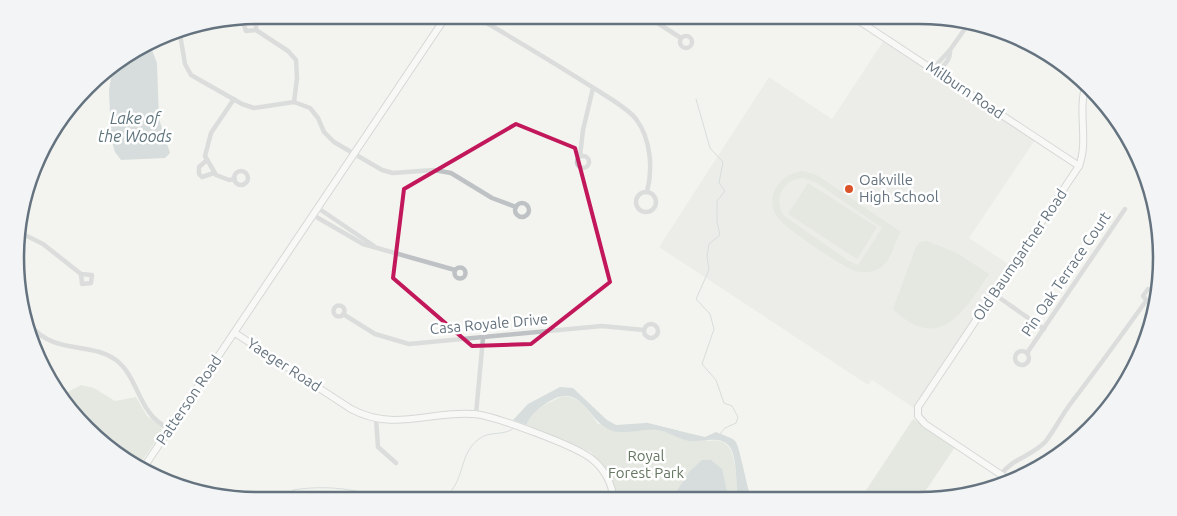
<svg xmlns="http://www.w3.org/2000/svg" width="1177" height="516" font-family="Ubuntu,sans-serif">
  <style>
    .built { fill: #e4e5e3 }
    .green { fill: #d4dad1; fill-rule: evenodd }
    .water { fill: #b6c2c6 }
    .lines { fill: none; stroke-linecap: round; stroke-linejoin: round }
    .stream { stroke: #b6c2c6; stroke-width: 1 }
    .secondary-casing { stroke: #b1b6b9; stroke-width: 8 }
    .street { stroke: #bec2c5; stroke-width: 4.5 }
    .secondary { stroke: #fff; stroke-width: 6 }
    .marked { fill: none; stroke: #c2185b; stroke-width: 4; stroke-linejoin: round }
    .poi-dot { fill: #da5329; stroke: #fff; stroke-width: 2 }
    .labels { text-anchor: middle; stroke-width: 5; stroke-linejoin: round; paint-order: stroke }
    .street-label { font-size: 15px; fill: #64737f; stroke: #fff }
    .poi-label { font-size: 15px; fill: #64737f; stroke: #fff; text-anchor: start }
    .park-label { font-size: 15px; fill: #667762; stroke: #fff }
    .water-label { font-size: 16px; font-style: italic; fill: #5f757d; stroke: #fff }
    .rim { fill: none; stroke: #64737f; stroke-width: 2.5 }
  </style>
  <rect width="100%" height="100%" fill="#f3f4ef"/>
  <!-- built -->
  <polygon class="built" points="884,40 1035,140 969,238 1010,265 914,408 872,380 868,385 659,247 769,77 832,119"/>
  <!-- green -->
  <g class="green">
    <path d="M803,171L817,175L901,232C893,244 892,262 878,269C871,273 862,273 855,271C844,268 782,226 777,217C763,196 781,173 803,171ZM803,178L817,183L882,228L858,265L849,261L783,215C774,198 783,179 803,178Z"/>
    <polygon points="808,183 877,227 857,259 788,214"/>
    <path d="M927,241L957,253L989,274C964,312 939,354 893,309L916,247L920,242Z"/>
    <polygon points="81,385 94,388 115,401 136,397 147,416 161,427 162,432 139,465 98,441 54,387 68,392"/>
    <path d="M562,396C580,396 588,410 598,424L658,430L710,441C740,436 734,476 738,494L745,500H616L612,480L591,452L527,425C528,410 550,403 562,396Z"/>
    <polygon points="913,419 955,447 920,499 876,499 865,492"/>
  </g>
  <!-- water -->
  <g class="water">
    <polygon points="150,45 157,63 159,119 170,153 165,158 121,160 115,152 108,128 110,115 109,90 113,66"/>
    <path d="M560,387L573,388L607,420L616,425L646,423L705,437L716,432C722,435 731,437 735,441C739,444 746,482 749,491L762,499L745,500L738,494C735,482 738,452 727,444C718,436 700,442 689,441C678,439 668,431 657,430C644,429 631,433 618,432C593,430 586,393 563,396C552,397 528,414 527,425L513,420L528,404Z"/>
    <polygon points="702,460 711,460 722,469 729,500 671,500 689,472"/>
  </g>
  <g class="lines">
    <!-- stream -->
    <g class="stream">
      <polyline points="696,99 710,148 723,162 719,183 725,191 717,201 717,222 720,235 709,244 707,256 709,270 696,299 710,314 714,329 702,364 716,380 724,403 732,406 738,417 736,423 725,428 719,435"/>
      <polyline points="646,423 678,431"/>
      <path d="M440,500C445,496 451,493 454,487C464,471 462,451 479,439C490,430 505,437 515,427"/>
      <path d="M283,501L293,490C324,485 359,488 387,501"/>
    </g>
    <defs>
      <g id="secondary">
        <polyline points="850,15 1079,166"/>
        <path d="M235,333L351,409C394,432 429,411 473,414C493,415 579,447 593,460C605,470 612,485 614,500"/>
        <polyline points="144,467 447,15"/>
        <path d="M1012,482L925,424L918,416V407L1079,166C1089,140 1077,111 1086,84"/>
      </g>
    </defs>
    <!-- secondary casing -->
    <use href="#secondary" class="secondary-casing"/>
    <!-- street -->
    <g class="street">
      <path d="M473,15C516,40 558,65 600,92C612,100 627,108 636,119C651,139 653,169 647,192"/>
      <polyline points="645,15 681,38"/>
      <polyline points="179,28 185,64 191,75 242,104 254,108 294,102 310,108 318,118 324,132 334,142 382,170 393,173 434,170 451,173 492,198 516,207"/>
      <polyline points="256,30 256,23 249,20 244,25 246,31 256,30 288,51 296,60 297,78 294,102"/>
      <circle cx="686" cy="42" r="6"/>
      <polyline points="937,70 937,64 950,50"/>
      <path d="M936,71C943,68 951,59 950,50L969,23"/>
      <polyline points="234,99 211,133 205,156 216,175 229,180 235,179"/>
      <circle cx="583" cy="162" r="6"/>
      <polyline points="580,156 583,130 593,88"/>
      <polyline points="207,160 199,167 199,174 202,177 214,173"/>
      <circle cx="241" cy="178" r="7"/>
      <circle cx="646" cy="202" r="10"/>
      <circle cx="522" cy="210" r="7"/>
      <polyline points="318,208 374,246"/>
      <polyline points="313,215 363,244 455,270"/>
      <polyline points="19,232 43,244 81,274 92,275 91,283 82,284 81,274"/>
      <circle cx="460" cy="273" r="5.5"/>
      <polyline points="994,294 1044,329"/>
      <polyline points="1154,300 1148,302 1143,296 1148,289 1155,293"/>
      <circle cx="339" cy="311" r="5.5"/>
      <polyline points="343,314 375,334 409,344 602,326 644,330"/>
      <path d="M29,324C55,356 90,341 116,360C133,373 137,396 149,412C154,420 162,425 170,430"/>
      <circle cx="651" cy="331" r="7"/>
      <circle cx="1022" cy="358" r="7"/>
      <polyline points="1027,353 1125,209"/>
      <polyline points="476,414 483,338"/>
      <polyline points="376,419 378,447 396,463"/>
      <path d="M1001,475C1012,458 1033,456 1046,441C1055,429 1062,415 1071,403C1097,369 1121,336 1146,301"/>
    </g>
    <!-- secondary -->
    <use href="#secondary" class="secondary"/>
  </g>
  <!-- marked area -->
  <path d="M0 0H1177V516H0ZM516,124L575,148L610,282L531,344L472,346L393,278L404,189Z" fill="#f3f4ef" fill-opacity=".55" fill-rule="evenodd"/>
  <path class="marked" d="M516,124L575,148L610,282L531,344L472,346L393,278L404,189Z"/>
  <!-- markers -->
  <circle class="poi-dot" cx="849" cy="189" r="5"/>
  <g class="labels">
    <!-- street labels -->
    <g class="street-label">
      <text transform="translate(965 90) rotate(34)" y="5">Milburn Road</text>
      <text transform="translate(1020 255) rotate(-56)" y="5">Old Baumgartner Road</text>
      <text transform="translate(1066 274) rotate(-56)" y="5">Pin Oak Terrace Court</text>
      <text transform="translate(489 324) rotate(-5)" y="5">Casa Royale Drive</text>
      <text transform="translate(284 365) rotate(33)" y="5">Yaeger Road</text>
      <text transform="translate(189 400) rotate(-56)" y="5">Patterson Road</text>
    </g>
    <!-- poi labels -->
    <g class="poi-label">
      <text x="859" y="185">Oakville<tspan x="859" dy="17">High School</tspan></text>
    </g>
    <!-- park labels -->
    <g class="park-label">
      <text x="646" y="461">Royal<tspan x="646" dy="17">Forest Park</tspan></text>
    </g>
    <!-- water labels -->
    <g class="water-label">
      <text x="135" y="124">Lake of<tspan x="135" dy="18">the Woods</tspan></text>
    </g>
  </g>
  <!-- crop -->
  <path d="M0 0H1177V516H0ZM258 24H919A234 234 0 0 1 1153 258V258A234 234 0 0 1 919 492H258A234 234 0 0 1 24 258V258A234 234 0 0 1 258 24Z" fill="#f3f4f5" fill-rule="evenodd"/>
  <path class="rim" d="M258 24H919A234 234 0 0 1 1153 258V258A234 234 0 0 1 919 492H258A234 234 0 0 1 24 258V258A234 234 0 0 1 258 24Z"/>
</svg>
